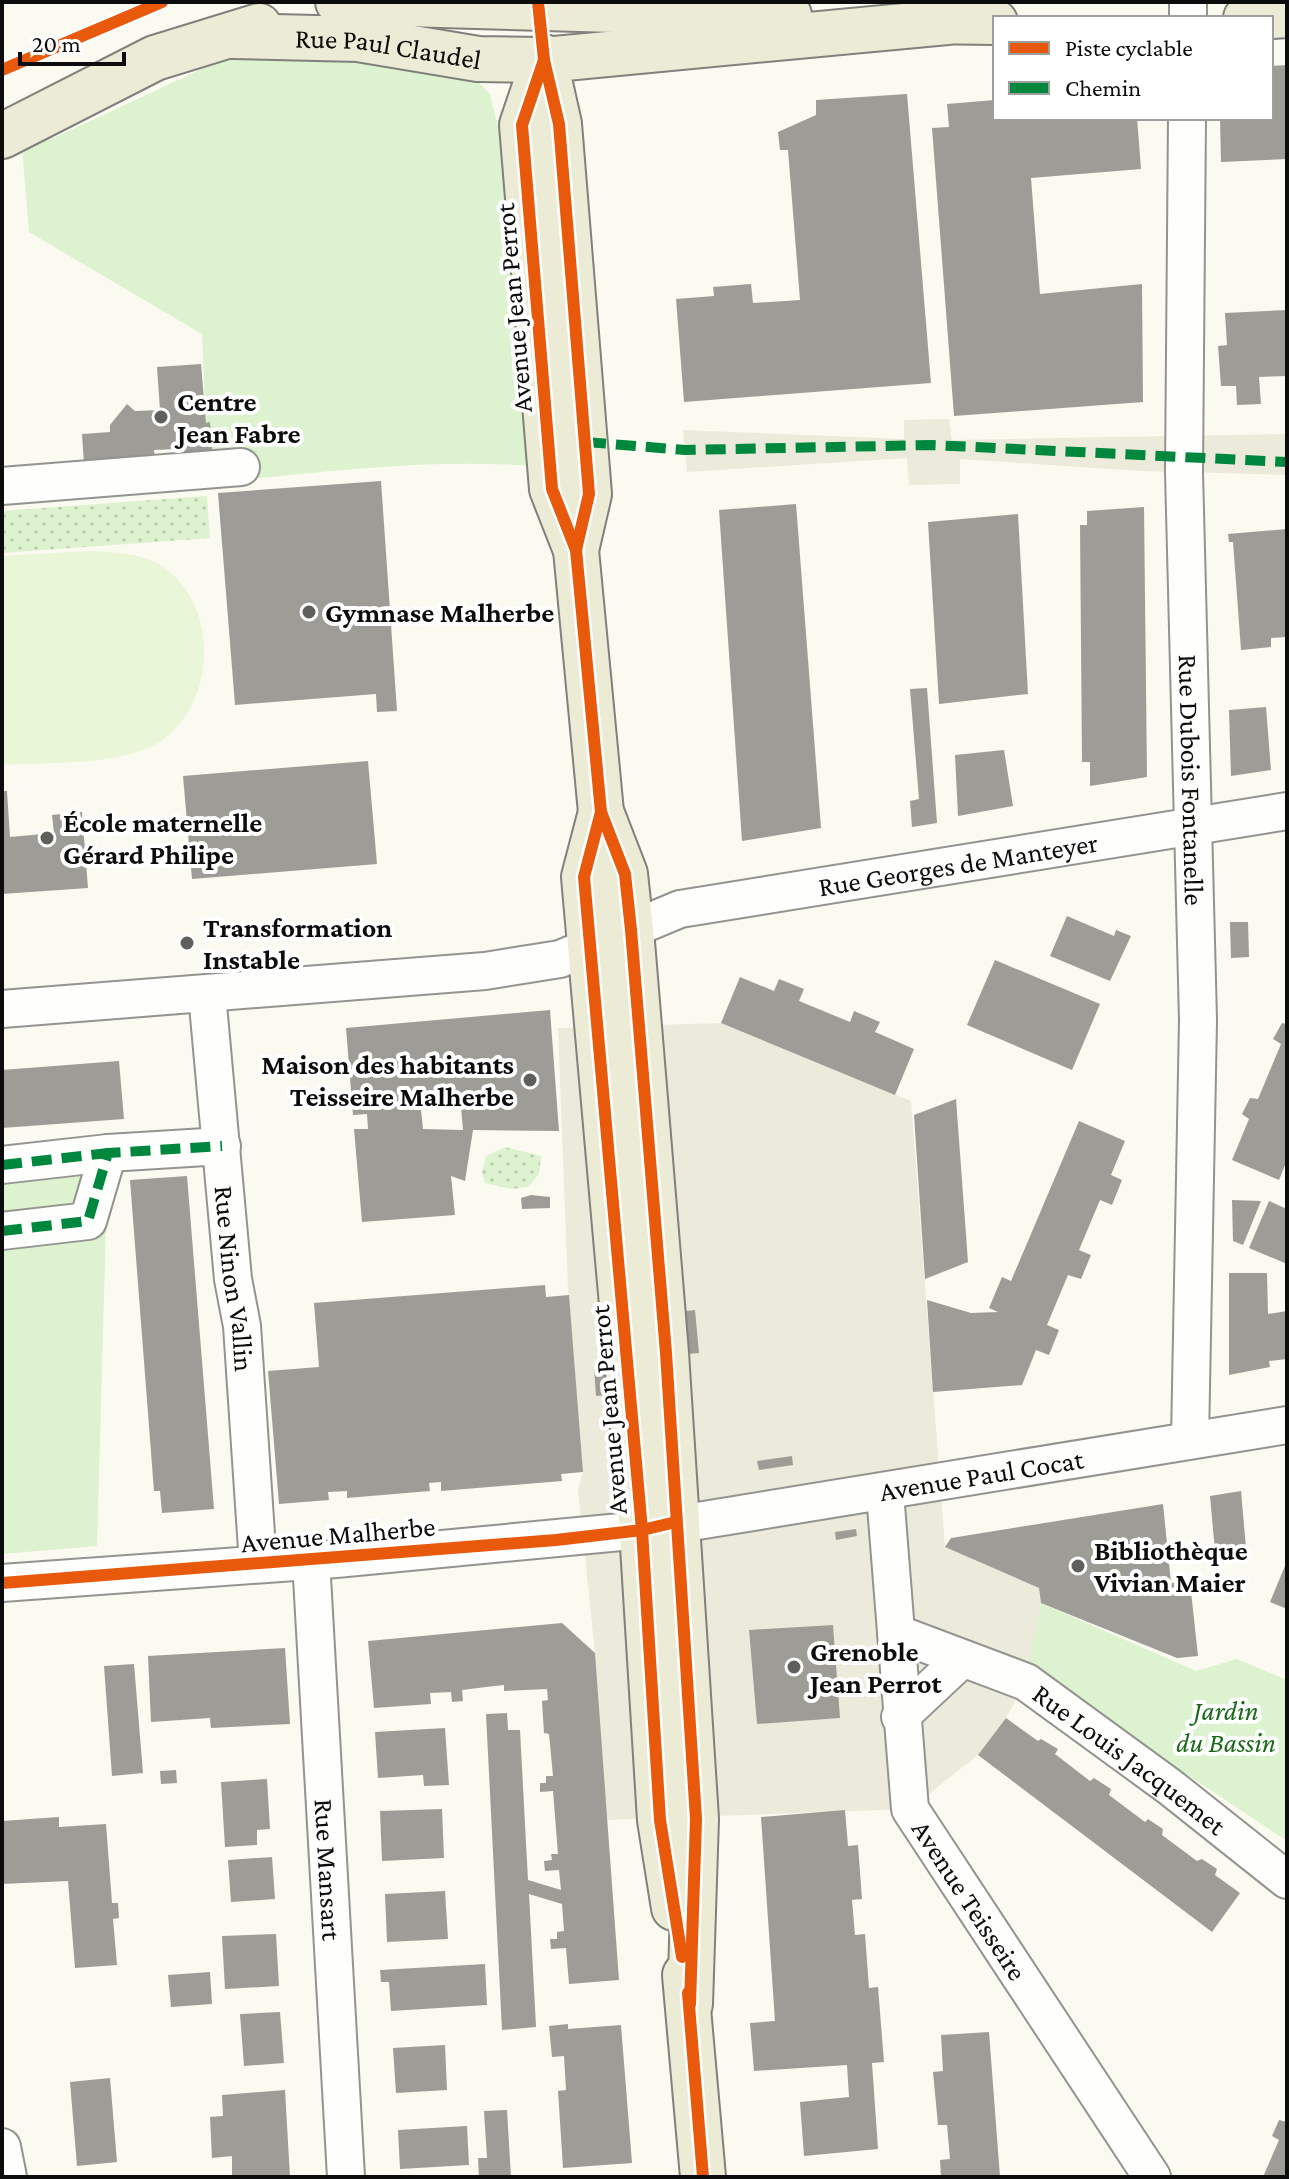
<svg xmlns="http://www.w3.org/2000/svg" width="1289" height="2179" font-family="'Crimson Pro',serif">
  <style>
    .grass { fill: url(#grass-dots) }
    .park { fill: #ddf2ce }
    .pitch { fill: #e9f6d8 }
    .plaza { fill: #ebeadb; fill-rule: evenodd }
    .building { fill: #9d9c96; fill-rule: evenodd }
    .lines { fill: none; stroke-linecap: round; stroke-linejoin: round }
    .minor-casing { stroke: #93938f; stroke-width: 40 }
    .major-casing { stroke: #80807c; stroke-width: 48 }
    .minor { stroke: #fefefd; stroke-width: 36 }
    .major { stroke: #ecebd6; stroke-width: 44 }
    .quiet { stroke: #00873e; stroke-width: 10; stroke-dasharray: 20 10; stroke-linecap: butt }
    .cycleway-casing { stroke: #fff; stroke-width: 17 }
    .cycleway { stroke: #e8590c; stroke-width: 12 }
    .poi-dot { fill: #5f5f5c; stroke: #fff; stroke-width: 3 }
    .labels { text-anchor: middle; stroke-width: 8; stroke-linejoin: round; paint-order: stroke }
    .street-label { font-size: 28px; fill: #0c0c0c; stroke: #fff }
    .poi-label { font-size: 28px; font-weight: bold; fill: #0c0c0c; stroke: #fff; text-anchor: start }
    .park-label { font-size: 28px; font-style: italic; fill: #1b6819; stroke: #fff }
  </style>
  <defs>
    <pattern id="grass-dots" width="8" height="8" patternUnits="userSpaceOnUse" patternTransform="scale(2)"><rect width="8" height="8" fill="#ddf2ce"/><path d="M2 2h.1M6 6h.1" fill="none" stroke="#bcceb0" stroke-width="1.8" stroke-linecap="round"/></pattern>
  </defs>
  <rect width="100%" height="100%" fill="#fafaf0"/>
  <!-- grass -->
  <g class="grass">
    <polygon points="207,496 210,538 2,553 2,511"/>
    <polygon points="505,1147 541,1156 539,1174 528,1187 511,1189 485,1183 482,1173 486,1156"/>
  </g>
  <!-- park -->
  <g class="park">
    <path d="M291,48L470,73L490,94L500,136L535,466C429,458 323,472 219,482L210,423H206L202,334L29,232L22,148L56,137L221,60L249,51Z"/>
    <polygon points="108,1153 97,1546 2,1554 2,1163"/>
    <polygon points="1041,1603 1196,1671 1237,1659 1287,1680 1287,1841 1027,1668"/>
  </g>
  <!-- pitch -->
  <path class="pitch" d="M90,551C115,552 145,553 166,569C217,607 216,695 168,736C132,767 48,762 2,765V556Z"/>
  <!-- plaza -->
  <g class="plaza">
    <polygon points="949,419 952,440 1287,434 1287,475 1141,471 960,459 960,484 909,485 907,458 687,472 683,430 904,439 904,420"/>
    <path d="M721,1023L911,1101L945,1547L1039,1588L1041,1603L1026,1682L1006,1718L978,1755L910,1809L606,1820L595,1653L578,1489L583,1472L568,1289L558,1028ZM833,1625L839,1718L757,1723L749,1631Z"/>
  </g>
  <!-- building -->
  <g class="building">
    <polygon points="1287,65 1287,159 1221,162 1220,118 1271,118 1271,66"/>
    <polygon points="907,94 931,383 684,402 676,299 714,296 713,287 751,284 753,303 800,300 788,150 780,150 778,132 816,115 816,100"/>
    <polygon points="995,100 995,118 1137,118 1141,169 1031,178 1040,294 1142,284 1143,402 954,416 932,128 949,127 947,104"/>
    <polygon points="1287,310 1287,376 1259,377 1261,404 1237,405 1236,386 1221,386 1218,346 1227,345 1225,313"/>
    <polygon points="201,364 206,423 210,422 213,454 176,457 176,449 154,450 155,459 84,464 82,434 110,432 110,425 127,404 135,411 160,410 157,367"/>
    <polygon points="381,481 397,711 377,712 376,694 235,705 218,493"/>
    <polygon points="796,504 821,828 742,841 719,510"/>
    <polygon points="1144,507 1147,777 1090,786 1090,762 1082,762 1080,525 1087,525 1087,511"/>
    <polygon points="1018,514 1028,694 939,704 928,522"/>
    <polygon points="1287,529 1287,637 1271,638 1271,647 1241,650 1233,542 1229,542 1228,534"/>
    <polygon points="927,688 937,823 912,827 910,801 919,799 910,689"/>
    <polygon points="1266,707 1271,770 1231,776 1229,710"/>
    <polygon points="1004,750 1013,806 958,816 955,755"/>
    <polygon points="368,761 377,864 192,879 183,776"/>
    <polygon points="2,791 7,791 10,837 54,833 52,815 82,812 88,888 2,894"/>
    <polygon points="1067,916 1114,936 1116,930 1131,936 1110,981 1050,956"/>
    <polygon points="1230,922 1248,922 1249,957 1231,958"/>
    <polygon points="995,960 1100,1004 1072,1070 967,1025"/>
    <polygon points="740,977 774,991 779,979 804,989 799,1001 850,1022 854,1011 880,1022 875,1032 914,1049 895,1095 721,1023"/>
    <path d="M550,1010L559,1131L473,1130L465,1181L451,1176L455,1215L362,1222L354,1129H368L367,1114L353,1115L346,1028ZM461,1107L463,1130L423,1129L421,1110Z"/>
    <polygon points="1282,1023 1287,1024 1287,1160 1279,1180 1232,1160 1249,1119 1242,1114 1250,1098 1258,1099 1281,1044 1273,1039"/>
    <polygon points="119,1061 124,1119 2,1128 2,1070"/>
    <polygon points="956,1099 968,1262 925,1279 914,1115"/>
    <polygon points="1079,1121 1125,1141 1111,1175 1122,1180 1112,1205 1100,1200 1079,1250 1091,1255 1081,1279 1068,1275 1047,1325 1059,1330 1049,1355 1036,1350 1022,1385 933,1392 927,1300 971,1313 998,1312 989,1308 1002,1277 1011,1281"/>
    <polygon points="187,1176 214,1509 162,1513 160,1491 154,1491 130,1180"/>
    <polygon points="531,1195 550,1197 550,1208 522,1209 521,1198"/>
    <polygon points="1232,1200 1261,1201 1243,1245 1233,1241"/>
    <polygon points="1269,1201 1287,1209 1287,1264 1249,1248"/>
    <polygon points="1229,1273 1267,1273 1268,1314 1287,1311 1287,1359 1269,1361 1270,1367 1229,1375"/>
    <polygon points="545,1285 546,1297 569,1295 583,1472 561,1474 562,1481 441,1491 441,1482 429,1483 430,1491 347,1498 347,1491 328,1492 329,1500 279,1504 268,1371 319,1367 314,1303"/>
    <polygon points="695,1310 699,1353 689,1354 686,1311"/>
    <polygon points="605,1368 607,1395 596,1396 594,1369"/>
    <polygon points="792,1456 793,1465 759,1470 757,1461"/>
    <polygon points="1241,1491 1247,1559 1216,1562 1210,1496"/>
    <polygon points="1163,1504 1171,1583 1190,1582 1198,1656 1177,1658 1041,1603 1039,1588 945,1547 951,1538"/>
    <polygon points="856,1529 857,1536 836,1540 835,1532"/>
    <polygon points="1287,1561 1287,1609 1270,1602"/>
    <polygon points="562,1623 595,1653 619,1980 569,1984 566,1948 551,1949 550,1939 557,1939 557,1932 564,1931 562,1904 529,1894 536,2027 502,2030 486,1714 507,1713 508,1730 520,1730 528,1880 561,1890 559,1870 545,1871 544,1861 552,1860 551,1854 558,1854 553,1791 540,1792 540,1783 546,1783 546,1776 553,1776 549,1734 544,1733 542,1701 548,1700 547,1689 504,1691 504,1685 486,1687 462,1690 463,1701 452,1702 451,1692 430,1693 431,1704 374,1708 368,1641"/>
    <polygon points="833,1625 840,1718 757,1724 749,1630"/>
    <polygon points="285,1648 290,1724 211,1728 210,1718 151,1722 148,1656"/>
    <polygon points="134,1664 143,1773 112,1776 104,1666"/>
    <polygon points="1006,1718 1038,1741 1041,1739 1058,1749 1055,1754 1090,1781 1094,1778 1111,1789 1109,1795 1145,1822 1148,1819 1163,1829 1162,1835 1197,1861 1202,1859 1217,1869 1215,1875 1240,1893 1212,1932 978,1755"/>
    <polygon points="445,1728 449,1785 424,1786 423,1775 378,1778 375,1732"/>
    <polygon points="176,1770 177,1783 161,1784 160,1771"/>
    <polygon points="267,1779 270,1829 257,1830 257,1845 225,1847 221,1782"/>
    <polygon points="442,1809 444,1858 382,1861 380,1811"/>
    <polygon points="845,1810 848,1846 858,1845 862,1899 852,1900 855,1935 865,1934 869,1988 878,1987 884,2062 872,2063 878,2149 804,2156 800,2102 849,2097 847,2065 754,2071 750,2023 775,2021 761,1817"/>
    <polygon points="59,1817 59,1827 106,1824 112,1903 118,1903 119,1918 113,1919 117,1965 75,1968 68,1881 2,1884 2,1821"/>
    <polygon points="272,1857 275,1899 231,1902 228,1860"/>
    <polygon points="445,1891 448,1939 387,1942 385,1894"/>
    <polygon points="276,1934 279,1986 225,1989 222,1936"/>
    <polygon points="485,1964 487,2005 391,2011 389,1982 381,1982 380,1970"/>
    <polygon points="210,1972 212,2004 171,2007 168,1975"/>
    <polygon points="280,2012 284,2063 244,2066 240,2014"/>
    <polygon points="568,2024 568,2029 621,2025 632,2163 563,2168 558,2091 566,2090 564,2056 552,2057 549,2026"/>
    <polygon points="989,2032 1000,2177 941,2177 940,2160 950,2159 947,2125 938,2125 933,2072 943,2071 941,2035"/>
    <polygon points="445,2045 447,2090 396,2093 393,2048"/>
    <polygon points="110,2078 117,2162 77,2166 70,2082"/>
    <polygon points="285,2090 290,2177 232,2177 232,2156 212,2158 210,2117 223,2116 222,2095"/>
    <polygon points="507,2110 511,2177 479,2177 478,2158 487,2158 484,2111"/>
    <polygon points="1279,2120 1287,2122 1287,2177 1263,2177 1279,2140 1272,2136"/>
    <polygon points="467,2126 469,2165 400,2169 398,2130"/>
  </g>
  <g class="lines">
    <defs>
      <g id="minor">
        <polyline points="1188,18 1188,2"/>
        <path id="s1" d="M1187,118L1184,472L1198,1020L1190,1440"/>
        <polyline points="2,486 241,467"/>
        <path id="s2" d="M207,994L233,1279L242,1326L258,1564"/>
        <path id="s3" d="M2,1009L485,971L560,959L680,909L1287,811"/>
        <polyline points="2,1165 108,1153"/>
        <polyline points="2,1231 88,1221 108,1153 222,1146"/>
        <path id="s4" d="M885,1493L910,1809L1152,2177"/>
        <path id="s5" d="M311,1560L346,2177"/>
        <path id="s6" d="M2,1583L336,1559L642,1530L1287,1425"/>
        <path id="s7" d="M896,1633L1026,1682L1170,1787L1287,1880"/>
        <polyline points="900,1717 962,1659"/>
        <polyline points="2,2147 8,2177"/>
      </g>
      <g id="major">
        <polyline points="338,2 789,15"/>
        <polyline points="1246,18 1287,15"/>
        <polyline points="917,21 995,22"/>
        <path id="s8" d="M233,36L358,39L478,59L544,60L947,22"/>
        <polyline points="544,57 559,124 589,494 576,550"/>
        <polyline points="544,60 522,125 552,489 576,550 601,812 625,874 631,930 666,1353 696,1819 690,2004"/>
        <polyline points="2,136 155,58 259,26"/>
        <polyline points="601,812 584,877 642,1530 660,1820 674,1908"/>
        <polyline points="685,1975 703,2177"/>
      </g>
    </defs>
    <!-- minor casing -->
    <use href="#minor" class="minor-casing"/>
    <!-- major casing -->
    <use href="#major" class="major-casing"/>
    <!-- minor -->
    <use href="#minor" class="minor"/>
    <!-- major -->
    <use href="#major" class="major"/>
    <!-- quiet -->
    <g class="quiet">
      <polyline points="586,442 685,450 932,445 1287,462"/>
      <polyline points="2,1165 108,1153"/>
      <polyline points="2,1231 88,1221 108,1153 222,1146"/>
    </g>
    <defs>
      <g id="cycleway">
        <polyline points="538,2 544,60 559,124 589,494 576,550"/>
        <polyline points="544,60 522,125 552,489 576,550 601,812 625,874 631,930 666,1353 696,1819 690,2004"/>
        <polyline points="2,70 162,2"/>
        <polyline points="601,812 584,877 642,1530 660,1820 682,1957"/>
        <polyline points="2,1583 556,1540 642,1530 676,1522"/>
        <polyline points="688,1993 703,2177"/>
      </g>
    </defs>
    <!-- cycleway casing -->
    <use href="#cycleway" class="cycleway-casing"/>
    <!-- cycleway -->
    <use href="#cycleway" class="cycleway"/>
  </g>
  <!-- markers -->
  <g class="poi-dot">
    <circle cx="161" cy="417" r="8"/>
    <circle cx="309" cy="612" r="8"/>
    <circle cx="47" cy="838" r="8"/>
    <circle cx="187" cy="943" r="8"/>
    <circle cx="530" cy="1080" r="8"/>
    <circle cx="1078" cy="1566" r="8"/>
    <circle cx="794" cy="1667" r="8"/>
  </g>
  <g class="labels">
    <!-- street labels -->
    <g class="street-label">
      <text dy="10" stroke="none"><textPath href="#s8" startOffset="156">Rue Paul Claudel</textPath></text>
      <text transform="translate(513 308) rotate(-95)" y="10">Avenue Jean Perrot</text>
      <text dy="10" stroke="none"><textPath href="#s1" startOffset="662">Rue Dubois Fontanelle</textPath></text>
      <text dy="10" stroke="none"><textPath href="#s3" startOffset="972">Rue Georges de Manteyer</textPath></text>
      <text dy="10" stroke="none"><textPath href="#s2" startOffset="286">Rue Ninon Vallin</textPath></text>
      <text transform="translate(608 1410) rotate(-95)" y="10">Avenue Jean Perrot</text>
      <text dy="10" stroke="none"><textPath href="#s6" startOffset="986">Avenue Paul Cocat</textPath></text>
      <text transform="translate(338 1534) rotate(-5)" y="10">Avenue Malherbe</text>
      <text dy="10" stroke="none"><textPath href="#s7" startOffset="268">Rue Louis Jacquemet</textPath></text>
      <text dy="10" stroke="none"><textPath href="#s5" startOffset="310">Rue Mansart</textPath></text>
      <text dy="10" stroke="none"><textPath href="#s4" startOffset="426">Avenue Teisseire</textPath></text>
    </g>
    <!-- poi labels -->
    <g class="poi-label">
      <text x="177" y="411">Centre<tspan x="177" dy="32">Jean Fabre</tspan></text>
      <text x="325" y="622">Gymnase Malherbe</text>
      <text x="63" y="832">École maternelle<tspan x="63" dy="32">Gérard Philipe</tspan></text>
      <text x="203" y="937">Transformation<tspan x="203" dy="32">Instable</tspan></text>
      <text x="514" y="1074" text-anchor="end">Maison des habitants<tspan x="514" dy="32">Teisseire Malherbe</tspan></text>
      <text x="1094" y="1560">Bibliothèque<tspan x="1094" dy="32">Vivian Maier</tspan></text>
      <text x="810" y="1661">Grenoble<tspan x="810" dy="32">Jean Perrot</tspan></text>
    </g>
    <!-- park labels -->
    <g class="park-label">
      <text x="1226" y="1720">Jardin<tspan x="1226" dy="32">du Bassin</tspan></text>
    </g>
  </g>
  <!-- border -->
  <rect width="1289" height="2179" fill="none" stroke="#0c0c0c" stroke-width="8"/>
  <!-- legend -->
  <rect x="993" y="16" width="280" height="104" fill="#ffffff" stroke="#9e9e9e" stroke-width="2"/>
  <rect x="1009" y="42" width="40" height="12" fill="#e8590c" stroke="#9e9e9e" stroke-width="2"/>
  <text x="1065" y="56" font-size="24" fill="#0c0c0c">Piste cyclable</text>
  <rect x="1009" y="82" width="40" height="12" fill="#00873e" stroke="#9e9e9e" stroke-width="2"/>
  <text x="1065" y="96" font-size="24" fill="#0c0c0c">Chemin</text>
  <!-- scale -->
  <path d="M20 52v12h104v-12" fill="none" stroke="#0c0c0c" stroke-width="4"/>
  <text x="32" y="52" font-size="24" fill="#0c0c0c" stroke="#ffffff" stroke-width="6" paint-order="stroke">20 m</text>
</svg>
